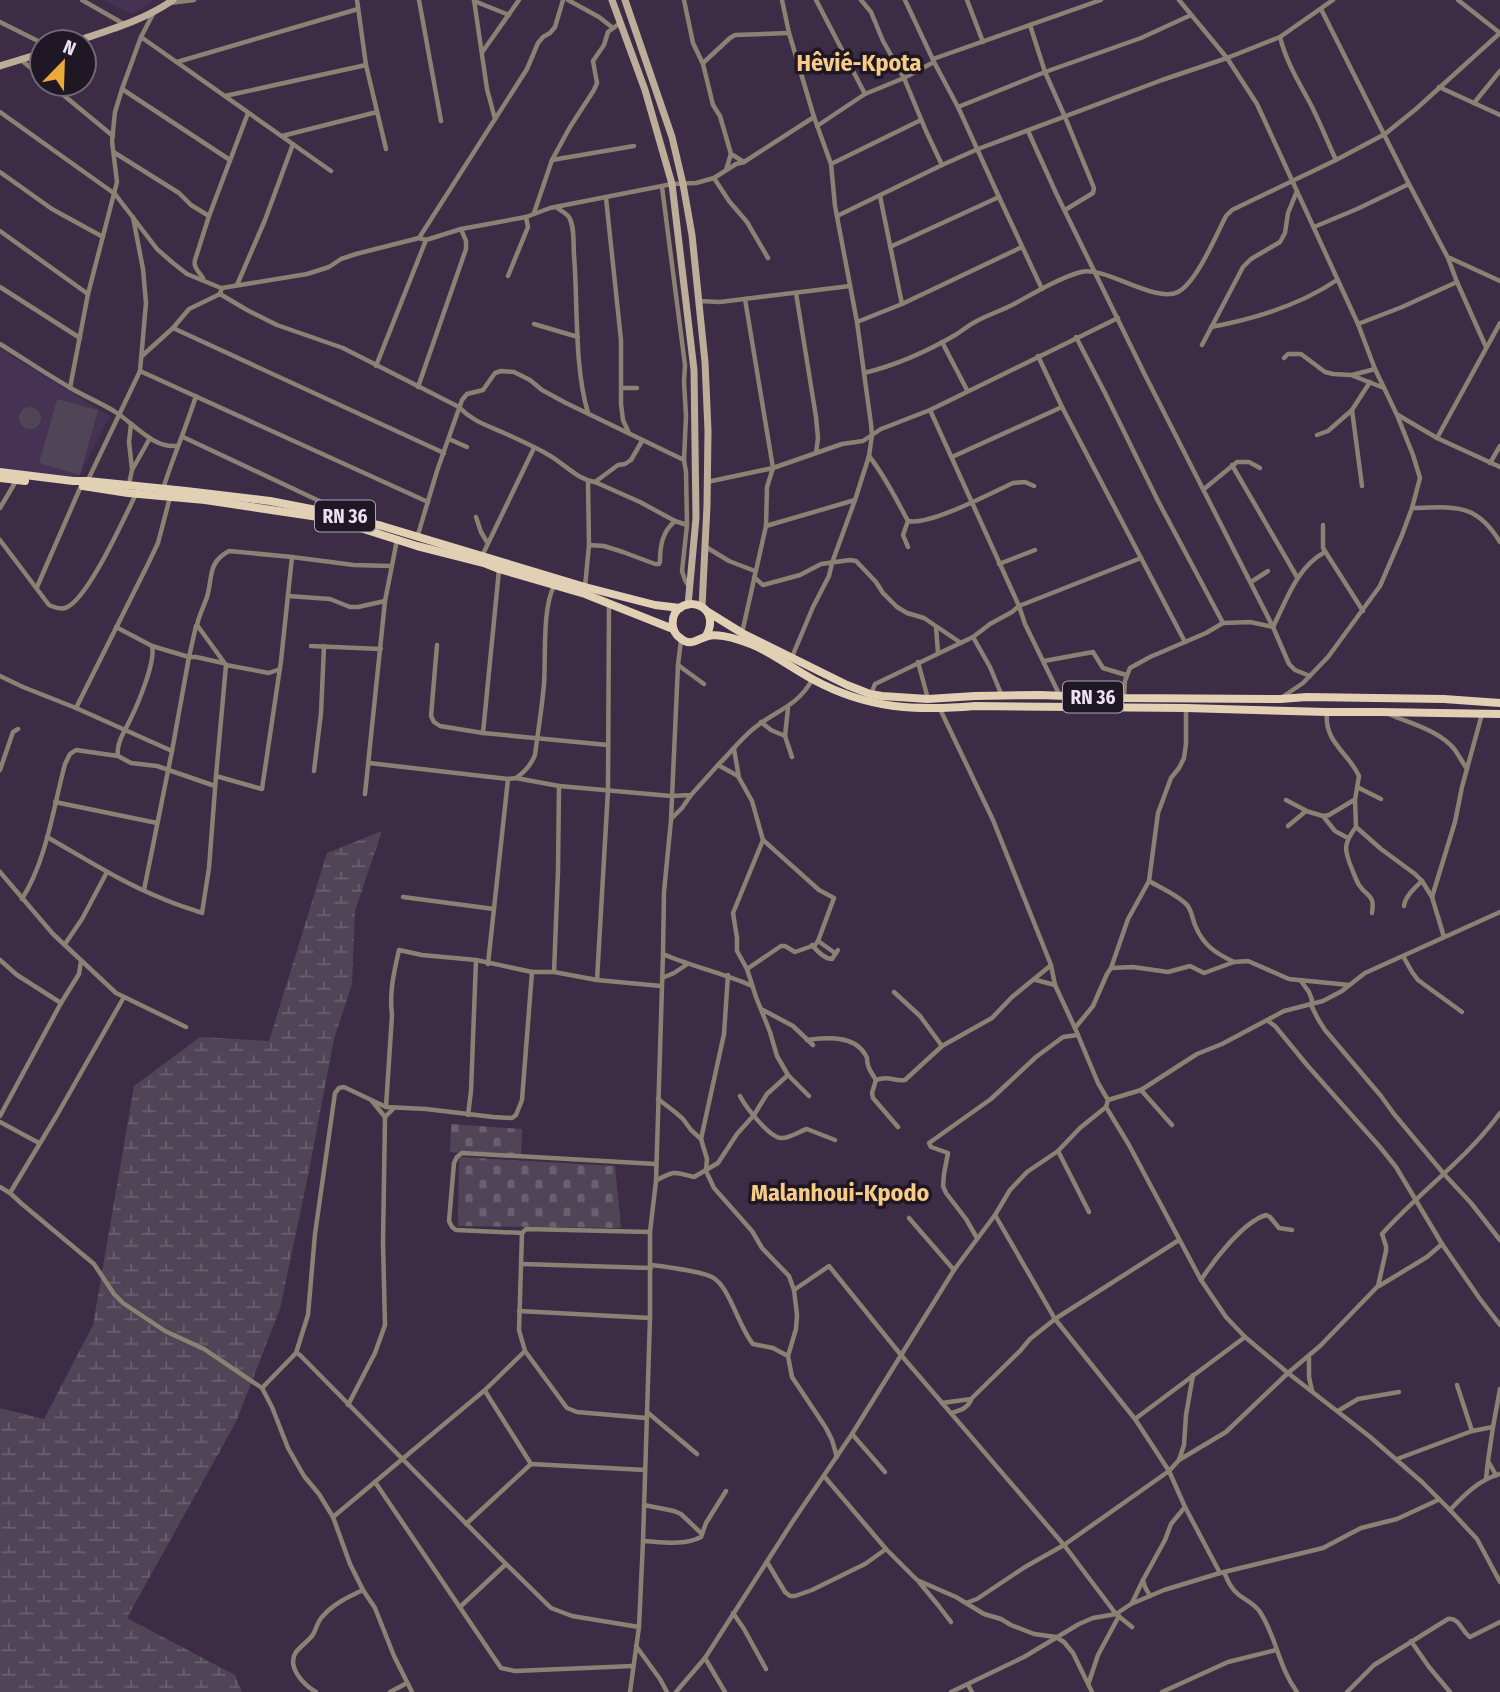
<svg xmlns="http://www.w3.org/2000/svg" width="1500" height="1692" font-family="'Fira Sans Condensed',sans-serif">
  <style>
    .built { fill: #463252 }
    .wetland { fill: url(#wetland-marsh) }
    .cemetery { fill: url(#cemetery-stones) }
    .garden { fill: #4f4556 }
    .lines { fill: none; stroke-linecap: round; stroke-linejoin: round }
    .street { stroke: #8b8274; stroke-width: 4.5 }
    .secondary { stroke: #bcae98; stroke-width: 7 }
    .primary { stroke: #e2d0b4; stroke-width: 8 }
    .labels { text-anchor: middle; stroke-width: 7; stroke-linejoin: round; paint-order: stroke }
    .shield { fill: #1f1824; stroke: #aea5b4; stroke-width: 2 }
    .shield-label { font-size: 19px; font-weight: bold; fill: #ebe1f2 }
    .quarter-label { font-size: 24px; font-weight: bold; fill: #f8cc87; stroke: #1f1824 }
  </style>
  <defs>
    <pattern id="wetland-marsh" width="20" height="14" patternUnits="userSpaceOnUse" patternTransform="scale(1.75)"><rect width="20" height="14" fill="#4f4556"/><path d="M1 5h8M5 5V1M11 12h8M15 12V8" fill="none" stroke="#68606f"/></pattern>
    <pattern id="cemetery-stones" width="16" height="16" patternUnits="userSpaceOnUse" patternTransform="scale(1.75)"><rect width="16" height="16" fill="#4f4556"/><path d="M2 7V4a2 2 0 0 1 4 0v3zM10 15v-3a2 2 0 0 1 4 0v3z" fill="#68606f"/></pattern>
  </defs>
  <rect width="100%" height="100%" fill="#3c2c46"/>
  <!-- built -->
  <g class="built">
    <polygon points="103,0 153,0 132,14"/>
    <polygon points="0,349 110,416 77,479 0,467"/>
  </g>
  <!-- wetland -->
  <polygon class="wetland" points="382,831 355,911 352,984 334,1039 309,1171 280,1309 236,1422 127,1618 235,1675 242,1692 0,1692 0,1408 44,1419 93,1325 134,1086 200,1037 269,1041 327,853"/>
  <!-- cemetery -->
  <g class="cemetery">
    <polygon points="451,1124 522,1129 521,1155 450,1152"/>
    <polygon points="459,1157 615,1166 621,1228 458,1226"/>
  </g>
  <!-- garden -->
  <g class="garden">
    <polygon points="57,399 98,410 80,475 39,463"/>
    <circle cx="30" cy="418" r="11"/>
  </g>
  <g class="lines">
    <!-- street -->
    <g class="street">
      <polyline points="82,0 124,24"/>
      <polyline points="357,0 366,65 386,149"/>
      <polyline points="419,0 441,121"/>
      <polyline points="474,0 487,89 495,119"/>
      <polyline points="568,0 599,17 613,28"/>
      <polyline points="684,0 693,43 703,64 713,105 720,116 731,154 744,162"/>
      <polyline points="782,0 789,33 814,117 831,164 835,206 857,322 871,424 872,435 869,456 855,500 832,563 829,576 813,607 792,657"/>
      <polyline points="816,0 865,94"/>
      <polyline points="861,0 871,12 883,41 904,78 926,131 942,165"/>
      <polyline points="905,0 934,62 958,107 999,197 1042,289"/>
      <polyline points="967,0 983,42"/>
      <polyline points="1179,0 1227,58 1257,104 1358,324 1375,369 1397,415 1413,455 1420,478 1412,508 1402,535 1380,586 1328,657 1303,683 1281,698"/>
      <polyline points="1458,0 1500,33"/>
      <polyline points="474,1 509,15"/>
      <polyline points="170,3 194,0"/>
      <polyline points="1321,9 1409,184 1448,258 1457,282 1486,347"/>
      <polyline points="0,22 42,43"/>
      <polyline points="1030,25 1045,72 1065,117 1094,188 1093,193 1065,210"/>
      <polyline points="141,37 331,171"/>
      <path d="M1280,37C1286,61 1298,81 1310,103C1320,122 1327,141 1336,160"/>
      <polyline points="483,51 519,0"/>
      <polyline points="933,59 1101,0"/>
      <polyline points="21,60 42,77"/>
      <polyline points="177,62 358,9"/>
      <polyline points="703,63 730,38 735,35 789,33"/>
      <polyline points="50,84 113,136"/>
      <polyline points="1439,87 1500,115"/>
      <polyline points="122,89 230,160"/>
      <polyline points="225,96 366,65"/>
      <polyline points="1474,103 1500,71"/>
      <polyline points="958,107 1045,72 1141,38 1191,15"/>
      <polyline points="0,112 115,194 157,249 173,263 187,274 221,288"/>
      <polyline points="817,126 865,94 904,78 934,62"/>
      <polyline points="1028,131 1056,193 1145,375 1273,627 1289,664 1295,670 1310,676"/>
      <polyline points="282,136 377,112"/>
      <polyline points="115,153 179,193 191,205 209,216"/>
      <polyline points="552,160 634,146"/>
      <polyline points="831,164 921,120"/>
      <polyline points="726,170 731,154"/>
      <polyline points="0,172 52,209 103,237"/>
      <polyline points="714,178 729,201 747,222 768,258"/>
      <polyline points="662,187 685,365 684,382 686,416 684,460 686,472 687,525 682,571 685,580 690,588"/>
      <polyline points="880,196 902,304 1022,247"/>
      <polyline points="606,198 621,340 621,404 623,420 628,431"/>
      <path d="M556,207C560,210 566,213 569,217C575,227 573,244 574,255C578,304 574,366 588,413"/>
      <polyline points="534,213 552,160 570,127 594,90 597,83 593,61 604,45 608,32 620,23"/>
      <polyline points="837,216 942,165 978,149 1162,80 1227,58 1280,37 1333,0"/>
      <polyline points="133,217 143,269 146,303 140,371 428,502"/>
      <polyline points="1314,227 1357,209 1409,184"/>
      <polyline points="0,231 88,294"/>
      <polyline points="419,238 527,69 538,43 543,37 550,33 555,27 563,0"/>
      <polyline points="890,247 999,197"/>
      <polyline points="1450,258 1500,281"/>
      <polyline points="508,276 528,227 526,217"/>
      <path d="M203,278C199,272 193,267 195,260L209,216L248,113"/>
      <polyline points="237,285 265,220 293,144"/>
      <polyline points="0,287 80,338"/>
      <polyline points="796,293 816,417 818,438 816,453"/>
      <path d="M220,294L247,310L277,325L343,348L459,407C472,421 486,425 502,432C517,439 533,446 547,454C564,463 576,479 595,482L640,502L675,521L687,525"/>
      <polyline points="699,301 720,302 850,286"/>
      <polyline points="857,322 902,304"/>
      <polyline points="534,324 578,337"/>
      <polyline points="1358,324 1402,307 1457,282"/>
      <path d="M1211,327C1254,319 1300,305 1337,280"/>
      <polyline points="173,328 444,453"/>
      <polyline points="1076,337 1105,393 1158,501 1223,623"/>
      <polyline points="942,342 967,390"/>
      <path d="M0,344C23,358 46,374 69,387C85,397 102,403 117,413C135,425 153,448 177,446"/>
      <polyline points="1202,345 1243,267 1251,259 1280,242 1285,233 1288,213 1297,191"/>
      <polyline points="142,356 173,328 189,309 220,294 222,288 307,274 329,267 341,259 356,254 419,238 426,240 461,229 526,217 550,208 672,184 696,183 714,178 736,164 744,162 814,117"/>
      <polyline points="1038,356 1062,407 1185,642"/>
      <polyline points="1284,358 1288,354 1301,354 1325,372 1333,374 1351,375 1384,388"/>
      <polyline points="376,366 426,240"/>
      <path d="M864,373C897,365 928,351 957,334C963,330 969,325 975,322C987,315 1001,311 1014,304C1034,293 1059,278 1081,272C1103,265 1156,304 1178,292C1197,282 1216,235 1226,216L1232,210L1336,160L1385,134L1416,109L1500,33"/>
      <polyline points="1352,375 1375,369"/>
      <polyline points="418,387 466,249 466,241 461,229"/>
      <polyline points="70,388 88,294 117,182 112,141 115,112 122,89 141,37 153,14"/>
      <polyline points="621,388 637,388"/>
      <polyline points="930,410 1019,606 1025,624 1060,696"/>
      <polyline points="1352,410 1370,382"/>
      <polyline points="1398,415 1437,438 1500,467"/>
      <polyline points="131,424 129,442 132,469"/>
      <polyline points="1317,435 1328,431 1352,410 1362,486"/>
      <polyline points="183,437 330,506 340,515"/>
      <polyline points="1437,438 1500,323"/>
      <polyline points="449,439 467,447"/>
      <path d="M869,456C885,476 896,499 908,521L903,535L908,547"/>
      <polyline points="952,457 1062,407"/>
      <polyline points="1490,463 1500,446"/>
      <polyline points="1232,465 1297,577"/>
      <polyline points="87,482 140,371"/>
      <polyline points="595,482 618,465 625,464 631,460 642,441"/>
      <polyline points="707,482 773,468 842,444 863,441 881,429 930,410 1118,318"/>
      <polyline points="129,484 132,470 150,438"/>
      <path d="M163,489C173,457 186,428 196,396"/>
      <polyline points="1204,489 1237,462 1249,462 1260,468"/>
      <polyline points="0,508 16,481"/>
      <path d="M1412,508C1454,507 1476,502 1500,542"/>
      <polyline points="476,517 481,532 487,542"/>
      <path d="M908,521C929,526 991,493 1013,483L1025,482L1034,486"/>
      <polyline points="1323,525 1323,548 1363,611"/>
      <polyline points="766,526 855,500"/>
      <polyline points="417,538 437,471 462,400 467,394 483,390 495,373 501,371 514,372 530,380 542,390 566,403 684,460"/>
      <path d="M0,540L49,605C54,607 59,610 65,608C87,602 125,516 136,494"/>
      <path d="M589,545L604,546L623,552L655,564H659L660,562C660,546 662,532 675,521"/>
      <polyline points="706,547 729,561 755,571"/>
      <polyline points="482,556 534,448"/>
      <polyline points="999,564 1035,550"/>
      <polyline points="754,577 763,585 800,575 821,564 850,560 856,561 876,582 883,593 897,607 907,613 924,618 961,643"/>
      <polyline points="1251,582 1268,571"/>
      <polyline points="37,587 81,486"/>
      <polyline points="585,587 589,545 588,481"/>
      <polyline points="288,596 330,599 350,607 358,607 385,601"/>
      <path d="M116,627L152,646C156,661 138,704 130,720C125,731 116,743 118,756"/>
      <polyline points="936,627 938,653"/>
      <polyline points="742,633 766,526 767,487 773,468 745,299"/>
      <polyline points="973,637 990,667 1002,696"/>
      <polyline points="437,645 431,716 434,722 440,726 483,733 608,745"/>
      <polyline points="152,646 189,657 196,657 223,663"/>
      <polyline points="311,646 381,649"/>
      <polyline points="1044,661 1093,652 1103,668 1126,675"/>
      <polyline points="918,662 928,699"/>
      <path d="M226,665L197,625C199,615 204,606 207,597C213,577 207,563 229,551L292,557"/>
      <polyline points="678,665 704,684"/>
      <polyline points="0,676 23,687 76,708 172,751 144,890"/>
      <polyline points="871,694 875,684 973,637 990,624 1012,612 1019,606 1141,558"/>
      <path d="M1124,697L1125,681L1130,668L1150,657L1206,633L1223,623L1250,622L1273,627C1287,599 1297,567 1325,552"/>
      <polyline points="76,708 148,564 158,543 169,501 172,497"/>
      <polyline points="788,708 785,736 792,757"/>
      <polyline points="940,709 993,820 1051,965 1055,985 1075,1028 1098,1083 1108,1100 1106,1107 1129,1145 1201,1280 1226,1317 1245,1337 1288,1373 1369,1436 1422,1482 1450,1510 1477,1539 1500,1582"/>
      <path d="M1327,713C1324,742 1348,752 1359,776L1355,800L1356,827L1381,849L1415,874L1422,881L1432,897L1444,937"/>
      <path d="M1391,715C1412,724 1440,731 1455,750C1459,756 1463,763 1467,769"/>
      <polyline points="761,722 771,730 785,736"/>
      <polyline points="483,733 499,570"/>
      <polyline points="734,749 739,778"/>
      <polyline points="172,751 189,657 196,626"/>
      <polyline points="369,763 508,779 516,778 559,786 671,796 691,795 718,765 738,776 752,801 763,840 733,913 737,938 737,951 747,969 756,997 770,1032 777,1056 788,1075 809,1096"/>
      <path d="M718,765C730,753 741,739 753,729C776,710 797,707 812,680"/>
      <polyline points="0,770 13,732 18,729"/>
      <polyline points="314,771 321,713 324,646"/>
      <polyline points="216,776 226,665 269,673 280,669"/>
      <path d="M516,778C526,771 531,765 535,755C538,731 542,708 544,684C546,657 542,609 554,586"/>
      <polyline points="1359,788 1381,799"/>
      <polyline points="365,794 385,601 397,540"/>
      <polyline points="1286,800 1305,810"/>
      <polyline points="55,802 157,823"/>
      <polyline points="1323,816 1335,831 1348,838"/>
      <polyline points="671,819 682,808 691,795"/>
      <polyline points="1288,826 1306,811 1323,816 1329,815 1354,800"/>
      <path d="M1356,827C1343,844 1344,850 1352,869C1354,874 1356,880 1359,885C1368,898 1375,894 1372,913"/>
      <path d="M47,837C84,858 121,882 161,898C174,904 188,908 202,913L209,868L216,776L262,789L281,661L292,557L354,565L391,566"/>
      <polyline points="0,872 53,934 116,993 186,1027"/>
      <path d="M1149,881C1161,888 1178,895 1187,905C1192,911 1192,918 1195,925C1203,945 1215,953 1234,962"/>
      <polyline points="403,897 494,909"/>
      <polyline points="1432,897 1455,822 1462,787 1482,714"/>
      <path d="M22,899C47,859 53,809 65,764L70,754L76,750L118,756L131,763L157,766L215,786"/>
      <path d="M1404,906C1405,896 1415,888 1422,881"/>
      <polyline points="818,941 835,953"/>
      <polyline points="65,944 82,919 107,872"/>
      <path d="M812,945C817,951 824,959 832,959L838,950"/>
      <path d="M663,954C693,967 723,973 752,986"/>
      <polyline points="1403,956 1412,972 1418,980 1462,1012"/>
      <polyline points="0,960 17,975 61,1003 0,1116"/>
      <polyline points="488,964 508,779"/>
      <polyline points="1111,968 1133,967 1168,972 1190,966 1204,973 1234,962 1248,961 1289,979 1349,985"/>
      <polyline points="747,969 781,946 785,946 795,952 815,945 818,941 834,898 819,890 763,840"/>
      <polyline points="554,972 558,871 559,786"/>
      <polyline points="662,978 674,973 686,965"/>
      <polyline points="597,980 608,790 609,603"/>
      <polyline points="1036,980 1055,985"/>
      <polyline points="1301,981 1309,992 1312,1000 1311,1005 1318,1019 1325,1030 1381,1096 1394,1114 1444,1174 1471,1203 1500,1240"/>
      <polyline points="894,992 920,1016 942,1046"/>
      <polyline points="61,1003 79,974 81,961"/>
      <polyline points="763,1010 793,1026 813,1045"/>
      <polyline points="1268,1021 1275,1026 1307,1065 1380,1147 1396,1167 1442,1244 1480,1299 1500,1325"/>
      <polyline points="1075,1028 1093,1006 1107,974 1111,968 1128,919 1149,881 1158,813 1171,778 1179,768 1184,758 1186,744 1186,708"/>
      <path d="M807,1040C825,1038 853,1034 865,1054C869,1060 866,1059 868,1065C869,1070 873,1075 876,1080"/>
      <polyline points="1141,1090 1172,1125"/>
      <path d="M740,1096C745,1106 770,1139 782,1138C790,1138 800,1131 807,1129L835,1140"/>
      <polyline points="658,1099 675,1112 683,1119 691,1130 701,1139 707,1159 706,1171 714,1188 752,1231 762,1248 789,1276 794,1290 829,1266 901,1355 1064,1545 1116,1614 1132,1627"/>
      <polyline points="1108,1100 1141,1090 1197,1054 1222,1044 1284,1011 1323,1001 1342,991 1365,973 1500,912"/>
      <polyline points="372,1101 385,1117"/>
      <path d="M386,1107L392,1015C389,993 394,972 399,950L422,955L476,960L532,972H554L597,980L661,986"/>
      <polyline points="468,1115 471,1091 476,960"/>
      <polyline points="0,1122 39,1143"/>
      <path d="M898,1127L873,1098L872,1093L876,1080C890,1075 894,1082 905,1080L942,1046L992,1018L1012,997L1050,966"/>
      <polyline points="701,1139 724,1034 728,975"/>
      <polyline points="1058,1151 1089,1212"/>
      <path d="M657,1180C676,1170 674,1172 694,1177L718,1163L737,1134L754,1115L767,1094L788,1075"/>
      <polyline points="0,1187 10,1193 22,1204 94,1264 114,1294 123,1303 165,1331 204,1349 262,1388 272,1407 288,1448 304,1476 319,1494 333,1517 350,1564 363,1590 375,1608 394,1656 412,1692"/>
      <polyline points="10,1193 57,1115 124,997"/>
      <polyline points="995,1215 1055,1319 1135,1419 1169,1471 1185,1507 1220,1573"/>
      <polyline points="909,1218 954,1270"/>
      <polyline points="650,1232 526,1229 522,1233 456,1230 452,1227 449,1221 454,1163 457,1157 462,1153 656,1164"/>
      <polyline points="522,1233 519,1330 525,1351 567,1408 577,1412 646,1418"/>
      <polyline points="977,1238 966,1219 946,1193 943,1186 944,1174 948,1153 931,1147 929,1143 991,1099 1036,1057 1063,1037 1078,1035"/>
      <polyline points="522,1264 651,1268"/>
      <path d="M651,1265C666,1267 700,1271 712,1277C729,1285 739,1328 753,1344L773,1348L788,1356"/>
      <path d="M1201,1280C1214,1260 1243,1222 1266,1215L1270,1217L1279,1228L1292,1230"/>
      <polyline points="1379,1286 1427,1257 1442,1244"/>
      <polyline points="794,1290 797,1315 796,1329 788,1356 792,1377 826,1428 832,1440 837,1457"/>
      <polyline points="519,1311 650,1318"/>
      <polyline points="296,1353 300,1355 506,1564 551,1608 572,1616 639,1627"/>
      <polyline points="1309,1358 1309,1377 1312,1391"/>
      <polyline points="1457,1385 1472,1431"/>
      <polyline points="262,1388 296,1353 308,1315 315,1234 335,1093 339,1088 344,1087 386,1107 426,1109 493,1117 512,1118 516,1115 522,1100 532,972"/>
      <polyline points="485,1391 531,1464"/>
      <polyline points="942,1403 971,1399 1020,1351 1030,1339 1055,1319 1179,1240"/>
      <polyline points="348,1405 375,1353 385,1325 383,1243 385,1117 394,1108"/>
      <polyline points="1338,1411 1358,1399 1399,1392"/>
      <polyline points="647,1412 697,1454"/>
      <path d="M952,1413C960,1410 967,1409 971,1400"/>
      <polyline points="1135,1419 1245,1337"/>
      <polyline points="852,1434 885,1472"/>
      <polyline points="1397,1459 1472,1431 1493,1427 1500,1389"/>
      <polyline points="1179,1460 1184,1445 1186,1415 1193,1375"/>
      <polyline points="1488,1461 1493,1427"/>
      <polyline points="824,1476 886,1549 917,1580 956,1597 984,1614 1001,1619 1011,1625 1034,1634 1056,1637 1064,1642 1073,1653 1092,1692"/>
      <polyline points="1486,1479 1488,1461 1496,1475"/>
      <polyline points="375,1482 501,1668 515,1671 633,1666"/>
      <polyline points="644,1505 674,1511 681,1514 702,1534"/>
      <path d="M1450,1510C1465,1494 1479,1480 1500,1474"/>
      <polyline points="333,1517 485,1390 525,1351"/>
      <polyline points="466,1524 531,1464 645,1470"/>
      <path d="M643,1541C662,1542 684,1546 701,1537L706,1523L726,1491"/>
      <polyline points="767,1562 785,1592 790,1596 795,1596 812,1590 865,1564 886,1549"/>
      <path d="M1224,1572C1228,1581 1231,1589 1239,1595C1247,1601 1255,1604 1260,1612C1277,1638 1278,1666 1297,1692"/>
      <polyline points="919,1582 938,1605 951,1622"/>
      <polyline points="1150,1596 1145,1587 1143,1580 1165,1540 1171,1524 1185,1507"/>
      <path d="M966,1603L977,1599L1025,1567L1064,1545L1169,1471L1179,1460L1226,1432L1288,1373L1320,1346L1378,1286L1386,1251V1246L1382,1234C1419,1192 1467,1159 1500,1113"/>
      <polyline points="1132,1603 1143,1580"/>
      <polyline points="460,1607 506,1564"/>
      <polyline points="733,1613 744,1629 766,1669"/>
      <polyline points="1411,1641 1429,1667 1450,1692"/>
      <polyline points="636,1646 660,1679 667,1692"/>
      <polyline points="705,1658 725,1692"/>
      <polyline points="1089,1682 1098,1655 1119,1616"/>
      <polyline points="968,1685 972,1692"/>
      <path d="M316,1692C304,1685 286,1667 296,1652C301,1646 307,1642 312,1636C316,1631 317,1622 322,1617C333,1604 348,1597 363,1590"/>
      <polyline points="390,1692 407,1683"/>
      <polyline points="630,1692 639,1627 643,1541 650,1318 650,1232 656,1181 663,954 664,892 671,820 678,665 681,640"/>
      <polyline points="676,1692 705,1658 793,1521 852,1434 954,1270 995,1215 1010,1190 1027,1172 1058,1151 1080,1128 1106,1107"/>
      <polyline points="951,1692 1024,1657 1079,1624 1093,1618 1116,1614 1131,1604 1164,1590 1220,1573 1323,1548 1361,1528 1397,1519 1438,1500"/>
      <polyline points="1162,1692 1228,1662 1276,1650"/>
      <path d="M1347,1692L1374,1665L1448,1619C1459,1617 1462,1632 1470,1637L1500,1622"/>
    </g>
    <!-- secondary -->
    <g class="secondary">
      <polyline points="612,0 645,90 672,184 694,370 696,518 688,605"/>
      <polyline points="625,0 672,137 683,184 692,235 705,362 708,431 707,506 702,607"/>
      <path d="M74,42C109,30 143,21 173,0"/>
      <polyline points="0,66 42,53"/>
    </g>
    <!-- primary -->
    <g class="primary">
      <polyline points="0,472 73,481 88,481 186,491 270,501 311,509 382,526 585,587 655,605 680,608"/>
      <polyline points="0,478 25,481"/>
      <polyline points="83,486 128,493 205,500 332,519 417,546 484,563 499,569 585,594 673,629"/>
      <polyline points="708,612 742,633 847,685 870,694 882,696 928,699 975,696 1040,695 1121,698 1280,699 1307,697 1444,699 1500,703"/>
      <path d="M706,636C722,607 687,594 675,613C671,620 672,632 679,637C691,648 696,639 708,636C716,634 731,637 739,640C767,648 789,667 814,680C868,709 915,711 975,706L1186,708L1327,712H1380L1500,714"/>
    </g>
  </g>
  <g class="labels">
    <!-- shield labels -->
    <g class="shield">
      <rect x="315" y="500.5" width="60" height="31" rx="5"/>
      <rect x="1063" y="681.5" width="60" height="31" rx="5"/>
    </g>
    <g class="shield-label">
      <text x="345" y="523">RN 36</text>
      <text x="1093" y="704">RN 36</text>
    </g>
    <!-- quarter labels -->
    <g class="quarter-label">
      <text x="859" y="71">Hêvié-Kpota</text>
      <text x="840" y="1201">Malanhoui-Kpodo</text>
    </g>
  </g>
  <!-- north arrow -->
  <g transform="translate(63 63) rotate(23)"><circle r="33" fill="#1f1824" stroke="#716876" stroke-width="2"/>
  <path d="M0-5L12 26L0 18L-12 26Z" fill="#e9aa38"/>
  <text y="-10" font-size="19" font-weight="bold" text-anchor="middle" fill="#ebe1f2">N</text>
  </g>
</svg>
